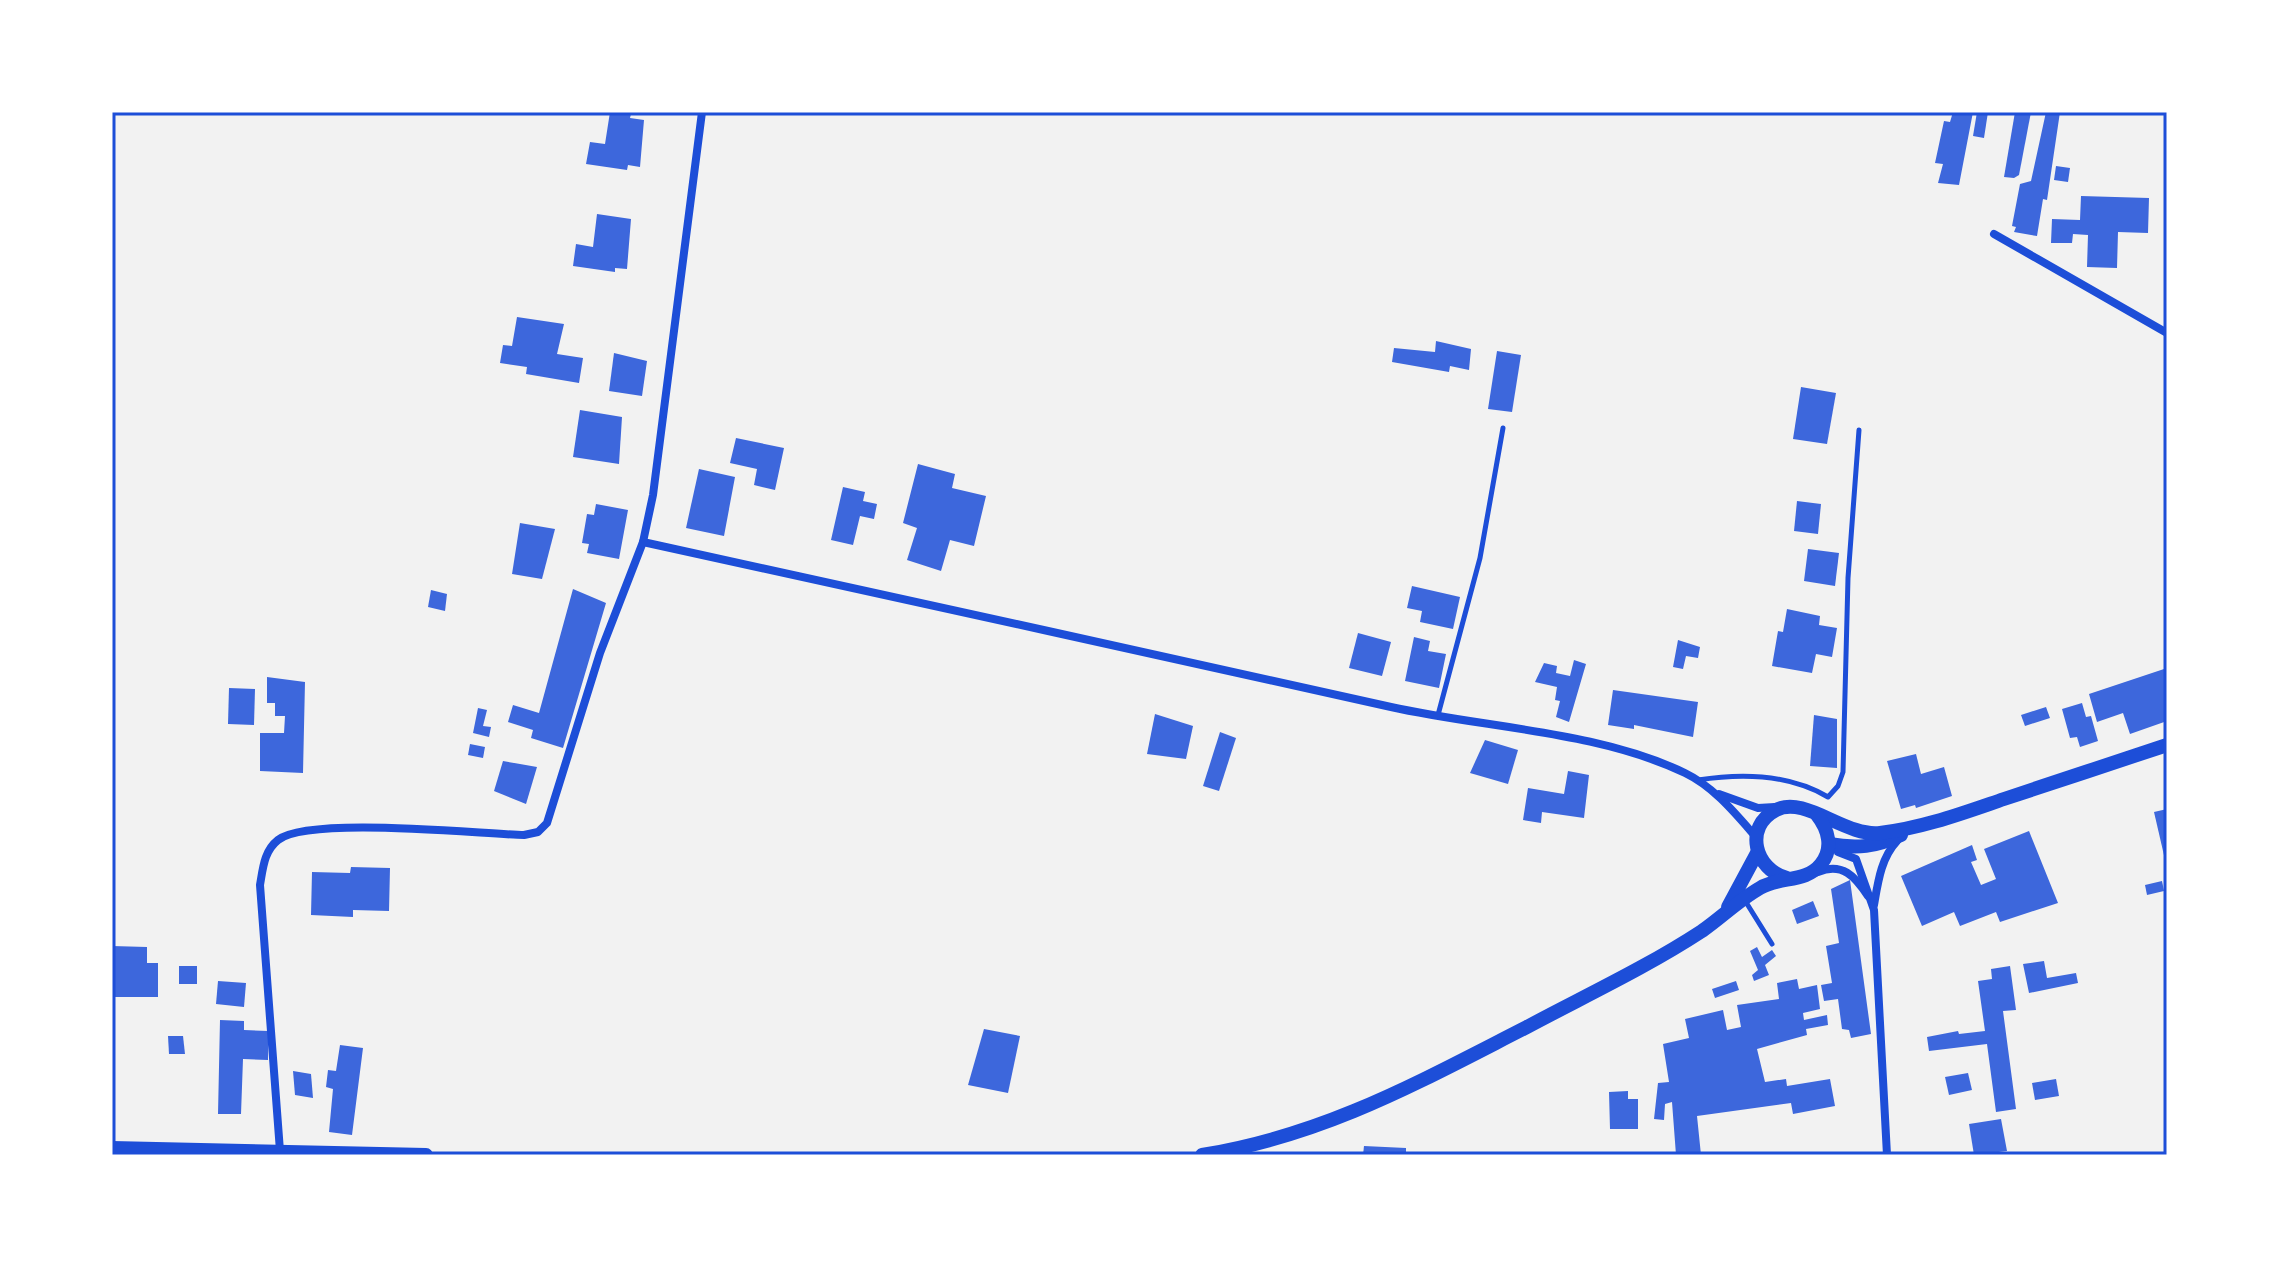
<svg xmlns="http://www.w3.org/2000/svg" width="2279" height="1267" font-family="'Archivo Narrow',sans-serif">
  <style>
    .building { fill: #3d67dc }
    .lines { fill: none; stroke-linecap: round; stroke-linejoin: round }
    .service { stroke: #1d4ed8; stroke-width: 5 }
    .minor { stroke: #1d4ed8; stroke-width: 8 }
    .tertiary { stroke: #1d4ed8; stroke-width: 14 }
    .neatline { fill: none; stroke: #1d4ed8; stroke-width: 3 }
  </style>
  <rect width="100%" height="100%" fill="#f2f2f2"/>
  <!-- building -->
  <g class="building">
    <polygon points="610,112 631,114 630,118 644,120 640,167 628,165 627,170 586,164 590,142 605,144"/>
    <polygon points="1953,112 1973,112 1959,185 1938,183 1943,164 1935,163 1944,121 1950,122"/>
    <polygon points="1977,112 1988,112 1984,138 1973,136"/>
    <polygon points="2015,112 2031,112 2019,175 2014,178 2004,177"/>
    <polygon points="2046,112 2060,112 2047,200 2043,199 2037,236 2014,232 2016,227 2012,226 2020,184 2031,181"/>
    <polygon points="2056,166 2070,168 2068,182 2054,180"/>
    <polygon points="2081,196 2149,198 2148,233 2118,232 2117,268 2087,267 2088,235 2073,234 2072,243 2051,243 2052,219 2080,220"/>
    <polygon points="597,214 631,219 627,269 615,268 615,272 573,266 576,244 593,247"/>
    <polygon points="517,317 564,324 557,354 583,358 579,383 526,374 527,367 500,363 503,345 512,346"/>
    <polygon points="1436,341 1471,349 1469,370 1450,366 1449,372 1392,362 1394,348 1435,352"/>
    <polygon points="1497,351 1521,355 1512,412 1488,409"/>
    <polygon points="614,353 647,361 642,396 609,391"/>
    <polygon points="1801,387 1836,393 1827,444 1793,439"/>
    <polygon points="580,410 622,417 619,464 573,457"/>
    <polygon points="736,438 784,448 775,490 754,485 757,469 730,463"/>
    <polygon points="918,464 955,474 952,488 986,496 974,546 950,540 941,571 907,560 917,528 903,523"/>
    <polygon points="699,469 735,477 724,536 686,528"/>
    <polygon points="843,487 865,492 863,501 877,504 874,519 860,516 853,545 831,540"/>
    <polygon points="1797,501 1821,504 1818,534 1794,531"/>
    <polygon points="596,504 628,510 619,559 587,553 589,544 582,543 587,514 594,515"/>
    <polygon points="520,523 555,529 542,579 512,574"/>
    <polygon points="1808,549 1839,553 1835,586 1804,581"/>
    <polygon points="1412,586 1460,597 1453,629 1420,622 1422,611 1407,608"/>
    <polygon points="573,589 606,603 563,748 531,738 533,730 508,722 513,705 539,713"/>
    <polygon points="431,590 447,594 445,611 428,607"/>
    <polygon points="1787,609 1820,616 1819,625 1837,628 1832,657 1816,654 1812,673 1772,666 1778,631 1783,632"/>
    <polygon points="1358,633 1391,642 1382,676 1349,668"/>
    <polygon points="1414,637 1430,641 1428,651 1446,654 1439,688 1405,681"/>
    <polygon points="1678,640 1700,647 1698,658 1686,656 1683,669 1673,667"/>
    <polygon points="1574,660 1586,664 1569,722 1556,717 1560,701 1555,700 1557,687 1535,682 1544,663 1557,666 1556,673 1570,676"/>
    <polygon points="2167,668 2167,721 2130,734 2123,713 2097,722 2089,694"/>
    <polygon points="267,677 305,682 303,773 260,771 260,733 284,733 285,716 275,716 275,703 267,703"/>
    <polygon points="229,688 255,689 254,725 228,724"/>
    <polygon points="1613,690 1698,702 1693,737 1634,725 1634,729 1608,725"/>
    <polygon points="2082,703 2086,717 2091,716 2098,741 2080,747 2077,737 2070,738 2062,709"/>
    <polygon points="2046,707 2050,718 2025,726 2021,715"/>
    <polygon points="478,708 487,710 483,726 491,727 489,737 473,733"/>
    <polygon points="1155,714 1193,726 1186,759 1147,754"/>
    <polygon points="1814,715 1837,719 1837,768 1810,766"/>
    <polygon points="1220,732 1236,738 1219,791 1203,786"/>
    <polygon points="1485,740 1518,750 1508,784 1470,773"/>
    <polygon points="470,744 485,747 483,758 468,755"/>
    <polygon points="1916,754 1921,774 1944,767 1952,796 1916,808 1915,805 1901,809 1887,761"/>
    <polygon points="503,761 537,767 526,804 494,791"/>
    <polygon points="1568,771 1589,775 1584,818 1542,812 1541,823 1523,820 1528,788 1564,794"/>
    <polygon points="2167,809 2167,864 2166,864 2154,812"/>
    <polygon points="2029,831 2058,903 2000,922 1996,912 1960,926 1954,912 1922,926 1901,876 1972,845 1977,860 1971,862 1981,885 1996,879 1984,849"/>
    <polygon points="351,867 390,868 389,911 353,910 353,917 311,915 312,872 350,873"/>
    <polygon points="1850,880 1871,1034 1851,1038 1849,1030 1842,1029 1838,999 1824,1001 1821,985 1832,983 1826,946 1839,943 1831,889"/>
    <polygon points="2162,881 2164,891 2147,895 2145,885"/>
    <polygon points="1813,901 1819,916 1797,924 1792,910"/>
    <polygon points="112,946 147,947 147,963 158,963 158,997 112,997"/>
    <polygon points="1757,947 1762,957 1772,950 1776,956 1765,965 1769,975 1754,981 1752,975 1758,970 1750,951"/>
    <polygon points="2044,961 2047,978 2076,973 2078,983 2029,993 2023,964"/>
    <rect x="179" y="966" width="18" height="18"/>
    <polygon points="2010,966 2016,1010 2003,1011 2016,1109 1996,1112 1987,1044 1929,1051 1927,1037 1958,1031 1959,1034 1985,1031 1978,981 1992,979 1991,969"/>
    <polygon points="1797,979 1799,989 1817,985 1820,1009 1803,1013 1804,1020 1827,1015 1828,1025 1806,1029 1807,1035 1757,1049 1765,1082 1786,1079 1787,1086 1830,1079 1835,1106 1793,1114 1791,1103 1697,1116 1701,1155 1676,1155 1672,1102 1665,1104 1664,1120 1654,1119 1658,1083 1669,1082 1663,1044 1689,1038 1685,1019 1723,1010 1727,1030 1741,1027 1737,1005 1779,999 1777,983"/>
    <polygon points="218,981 246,983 244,1007 216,1004"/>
    <polygon points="1736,981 1739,990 1715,998 1712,989"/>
    <polygon points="220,1020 244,1021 244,1030 268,1031 268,1060 243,1059 241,1114 218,1114"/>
    <polygon points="984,1029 1020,1036 1008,1093 968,1085"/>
    <polygon points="168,1036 183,1036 185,1054 169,1054"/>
    <polygon points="340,1045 363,1048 352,1135 329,1132 333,1089 326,1087 328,1070 336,1071"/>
    <polygon points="293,1071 311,1074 313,1098 295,1095"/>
    <polygon points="1968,1073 1972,1090 1949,1095 1945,1077"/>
    <polygon points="2056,1079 2059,1096 2035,1100 2032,1083"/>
    <polygon points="1628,1091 1628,1099 1638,1099 1638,1129 1610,1129 1609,1092"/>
    <polygon points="2001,1119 2007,1151 1974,1155 1969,1124"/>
    <polygon points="1364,1146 1406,1148 1406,1155 1363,1155"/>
  </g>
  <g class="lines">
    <!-- service -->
    <g class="service">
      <polyline points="1438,715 1480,558 1503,428"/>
      <path d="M1698,780C1742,773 1789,774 1828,797L1838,786L1843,772L1848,578L1859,430"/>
      <polyline points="1744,899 1772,944"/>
    </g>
    <!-- minor -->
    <g class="minor">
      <polyline points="1994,234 2167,333"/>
      <path d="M643,542C892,596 1142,652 1391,707C1485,728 1598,731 1685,773C1714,787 1735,813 1756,837"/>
      <polyline points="1719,794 1758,808 1775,807"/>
      <polyline points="1838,852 1856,859 1874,910 1887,1155"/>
      <path d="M1818,872C1842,862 1855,876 1868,896"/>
      <path d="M1874,905C1878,882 1881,858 1897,841"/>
      <path d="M280,1151L260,885C263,868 264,851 278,840C309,816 478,834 524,835L538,832L547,823L600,653L643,542L653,495L702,112"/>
    </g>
    <!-- tertiary -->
    <g class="tertiary">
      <path d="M1829,844C1857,849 1876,847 1901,835"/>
      <path d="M1787,878C1755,870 1743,827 1776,810C1805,795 1845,837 1880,833C1923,828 1963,813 2004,799C2058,781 2113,763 2167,745"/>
      <polyline points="1728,907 1757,853"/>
      <polyline points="112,1148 426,1155"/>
      <path d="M1202,1155C1325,1135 1417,1083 1527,1027C1585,996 1647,967 1702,931C1722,917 1739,900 1760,888C1780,876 1806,883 1821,864C1834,848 1828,829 1817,815"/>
    </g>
  </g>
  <!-- border -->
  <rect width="2279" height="1267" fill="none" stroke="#ffffff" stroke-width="228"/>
  <rect x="114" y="114" width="2051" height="1039" class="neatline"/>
</svg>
